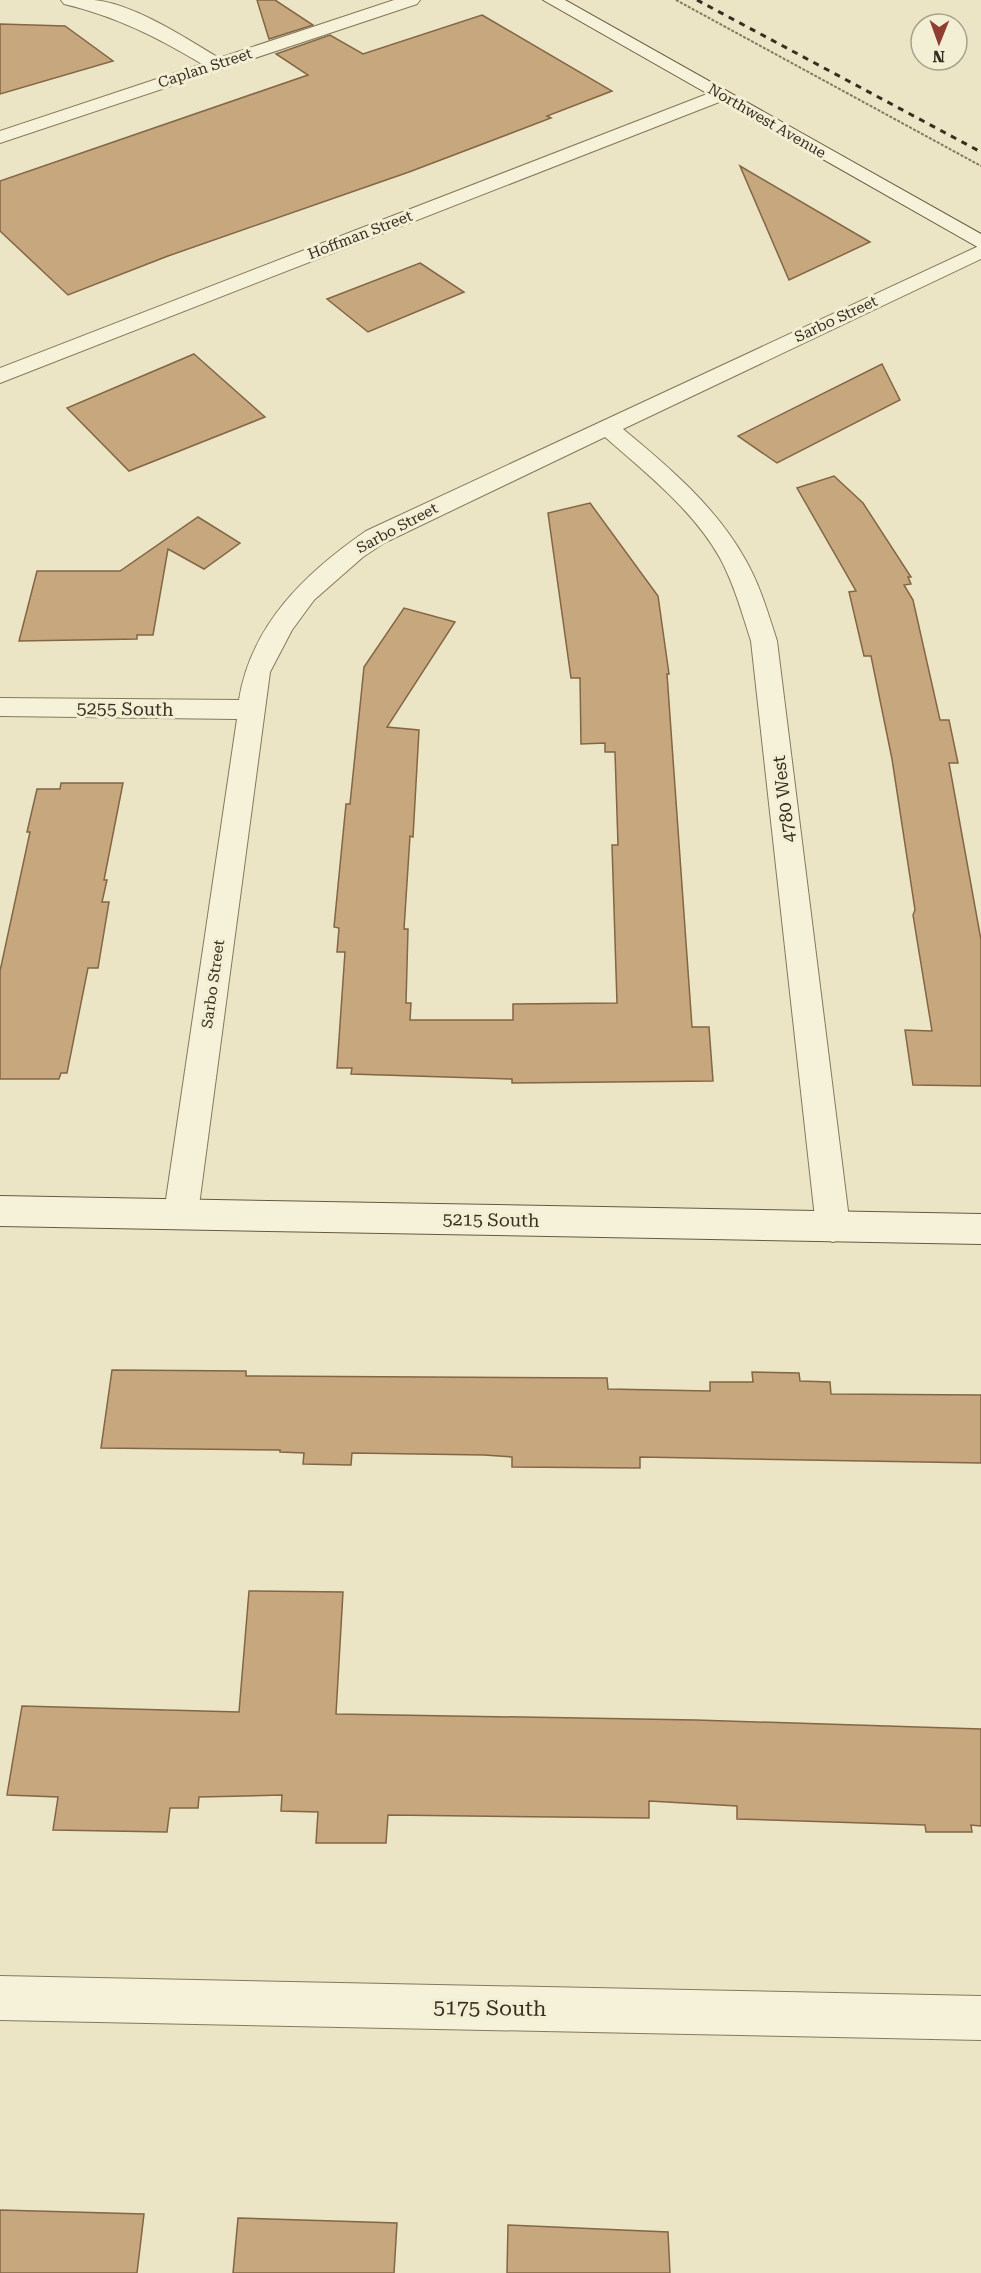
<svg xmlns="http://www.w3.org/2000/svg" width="981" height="2273" font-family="'Roboto Serif',serif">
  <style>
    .building { fill: #c7a77e; stroke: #836644; stroke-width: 1.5 }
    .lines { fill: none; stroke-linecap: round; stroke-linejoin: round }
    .street-casing { stroke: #85785d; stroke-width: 2 }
    .secondary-casing { stroke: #675940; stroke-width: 2 }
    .path { stroke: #85785d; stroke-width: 2; stroke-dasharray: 3 1.5; stroke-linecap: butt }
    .street { fill: #f6f2d9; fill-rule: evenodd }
    .secondary { fill: #f6f2d9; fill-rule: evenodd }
    .rail { stroke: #362e20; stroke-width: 3; stroke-dasharray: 6 6; stroke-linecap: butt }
    .labels { text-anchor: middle; stroke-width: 6; stroke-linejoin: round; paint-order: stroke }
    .far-street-label { font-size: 15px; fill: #362e20; stroke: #f3efd5 }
    .street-label { font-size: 18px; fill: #362e20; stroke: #f3efd5 }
    .near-street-label { font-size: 21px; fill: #362e20; stroke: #f3efd5 }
  </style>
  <rect width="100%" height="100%" fill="#ebe5c6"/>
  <!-- building -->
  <g class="building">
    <polygon points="257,0 275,0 313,25 269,39"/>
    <polygon points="482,15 612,91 547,116 551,118 409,172 168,256 68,295 0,231 0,181 308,75 276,54 330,35 363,54"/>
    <polygon points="0,24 65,26 113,61 0,94"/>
    <polygon points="740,166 870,242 789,280"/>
    <polygon points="420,263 464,292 368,332 327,299"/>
    <polygon points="194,354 265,417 129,471 67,408"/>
    <polygon points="882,364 900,400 777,463 738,436"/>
    <polygon points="834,476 863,503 911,577 908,577 911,584 904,585 913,600 940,720 949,720 958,763 949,763 981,940 981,1086 913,1085 905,1030 932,1031 913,915 915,910 892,759 871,656 864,656 849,592 856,591 797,488"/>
    <polygon points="590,503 658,596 669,674 667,674 692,1027 709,1027 713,1081 512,1083 512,1079 351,1074 352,1068 337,1068 345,952 337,952 339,928 334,927 346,804 350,804 364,667 404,608 455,622 387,727 419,730 413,837 410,836 404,929 408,929 406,1003 411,1003 410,1020 513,1020 513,1004 617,1003 612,845 618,845 615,752 605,752 605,743 581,744 580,678 571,678 548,513"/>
    <polygon points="198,517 240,543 204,569 168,549 153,635 137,635 137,639 19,641 37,571 120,571"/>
    <polygon points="61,783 123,783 104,880 107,880 102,902 109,902 98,968 88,968 67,1073 61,1073 59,1079 0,1079 0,971 30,832 27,832 37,789 60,789"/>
    <polygon points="112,1370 246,1371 246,1376 607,1378 608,1389 710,1391 710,1382 753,1382 752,1372 799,1373 800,1381 830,1382 831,1394 981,1395 981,1463 640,1457 640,1468 512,1467 512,1457 484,1455 352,1453 351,1465 303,1464 304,1453 280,1452 280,1450 101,1448"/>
    <polygon points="249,1591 343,1592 336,1714 696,1720 981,1729 981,1826 971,1825 972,1832 926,1832 925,1825 737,1819 737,1806 649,1801 649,1818 388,1815 386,1843 316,1843 318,1812 281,1811 282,1795 199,1797 198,1808 170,1808 167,1832 53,1830 58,1797 7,1795 22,1706 239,1712"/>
    <polygon points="0,2210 144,2214 137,2273 0,2273"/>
    <polygon points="238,2218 397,2223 394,2273 233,2273"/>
    <polygon points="508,2225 668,2232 670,2273 507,2273"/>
  </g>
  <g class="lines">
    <defs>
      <g id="street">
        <path d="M61,0C72,0 83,0 94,0C134,4 184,37 219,58L394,0H420L417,4L0,143V131L202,64C157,37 115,16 64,4Z"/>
        <polygon points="720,89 727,91 729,95 727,99 0,383 0,368"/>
        <path d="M981,245V259L623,429C669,467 716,507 745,559C760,585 768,613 777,641L850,1227L845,1238L833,1242L821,1238L816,1227L751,641C742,613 734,584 720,558C693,510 646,473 605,437L384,543L363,557L314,600L292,630L270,672L198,1213L193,1223L181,1228L169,1223L164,1213L237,719L0,716V698L239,700C251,625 305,573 366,531Z"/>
        <polygon points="0,1976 981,1996 981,2040 0,2020"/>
      </g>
      <g id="secondary">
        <polygon points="543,0 565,0 981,234 981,249"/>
        <polygon points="0,1196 981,1214 981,1244 0,1226"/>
      </g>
    </defs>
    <!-- street casing -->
    <use href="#street" class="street-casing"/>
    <!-- secondary casing -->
    <use href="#secondary" class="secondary-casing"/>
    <!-- path -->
    <polyline class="path" points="676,0 981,166"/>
    <!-- street -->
    <use href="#street" class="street"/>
    <!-- secondary -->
    <use href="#secondary" class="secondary"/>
    <!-- rail -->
    <polyline class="rail" points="697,0 981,152"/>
  </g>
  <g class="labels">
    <!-- far-street labels -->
    <g class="far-street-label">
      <text transform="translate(205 68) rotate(-18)" y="5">Caplan Street</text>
      <text transform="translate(767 121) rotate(30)" y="5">Northwest Avenue</text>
      <text transform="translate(360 235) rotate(-21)" y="5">Hoffman Street</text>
      <text transform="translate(836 319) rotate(-25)" y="5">Sarbo Street</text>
      <text transform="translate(397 528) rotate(-28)" y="5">Sarbo Street</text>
      <text transform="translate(213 984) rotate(-82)" y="5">Sarbo Street</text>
    </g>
    <!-- street labels -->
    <g class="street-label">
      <text transform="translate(125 709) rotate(1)" y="6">5255 South</text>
      <text transform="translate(784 799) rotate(-97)" y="6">4780 West</text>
      <text transform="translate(491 1220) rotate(1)" y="6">5215 South</text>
    </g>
    <!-- near-street labels -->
    <g class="near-street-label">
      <text transform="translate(490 2008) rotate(1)" y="7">5175 South</text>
    </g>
  </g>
  <!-- north arrow -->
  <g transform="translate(939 42) rotate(181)"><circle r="28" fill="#f3efd5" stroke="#a7a28d" stroke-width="1.5"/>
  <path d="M0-4.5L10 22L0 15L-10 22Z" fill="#903e31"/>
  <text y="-9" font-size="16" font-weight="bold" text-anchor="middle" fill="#362e20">N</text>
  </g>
</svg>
